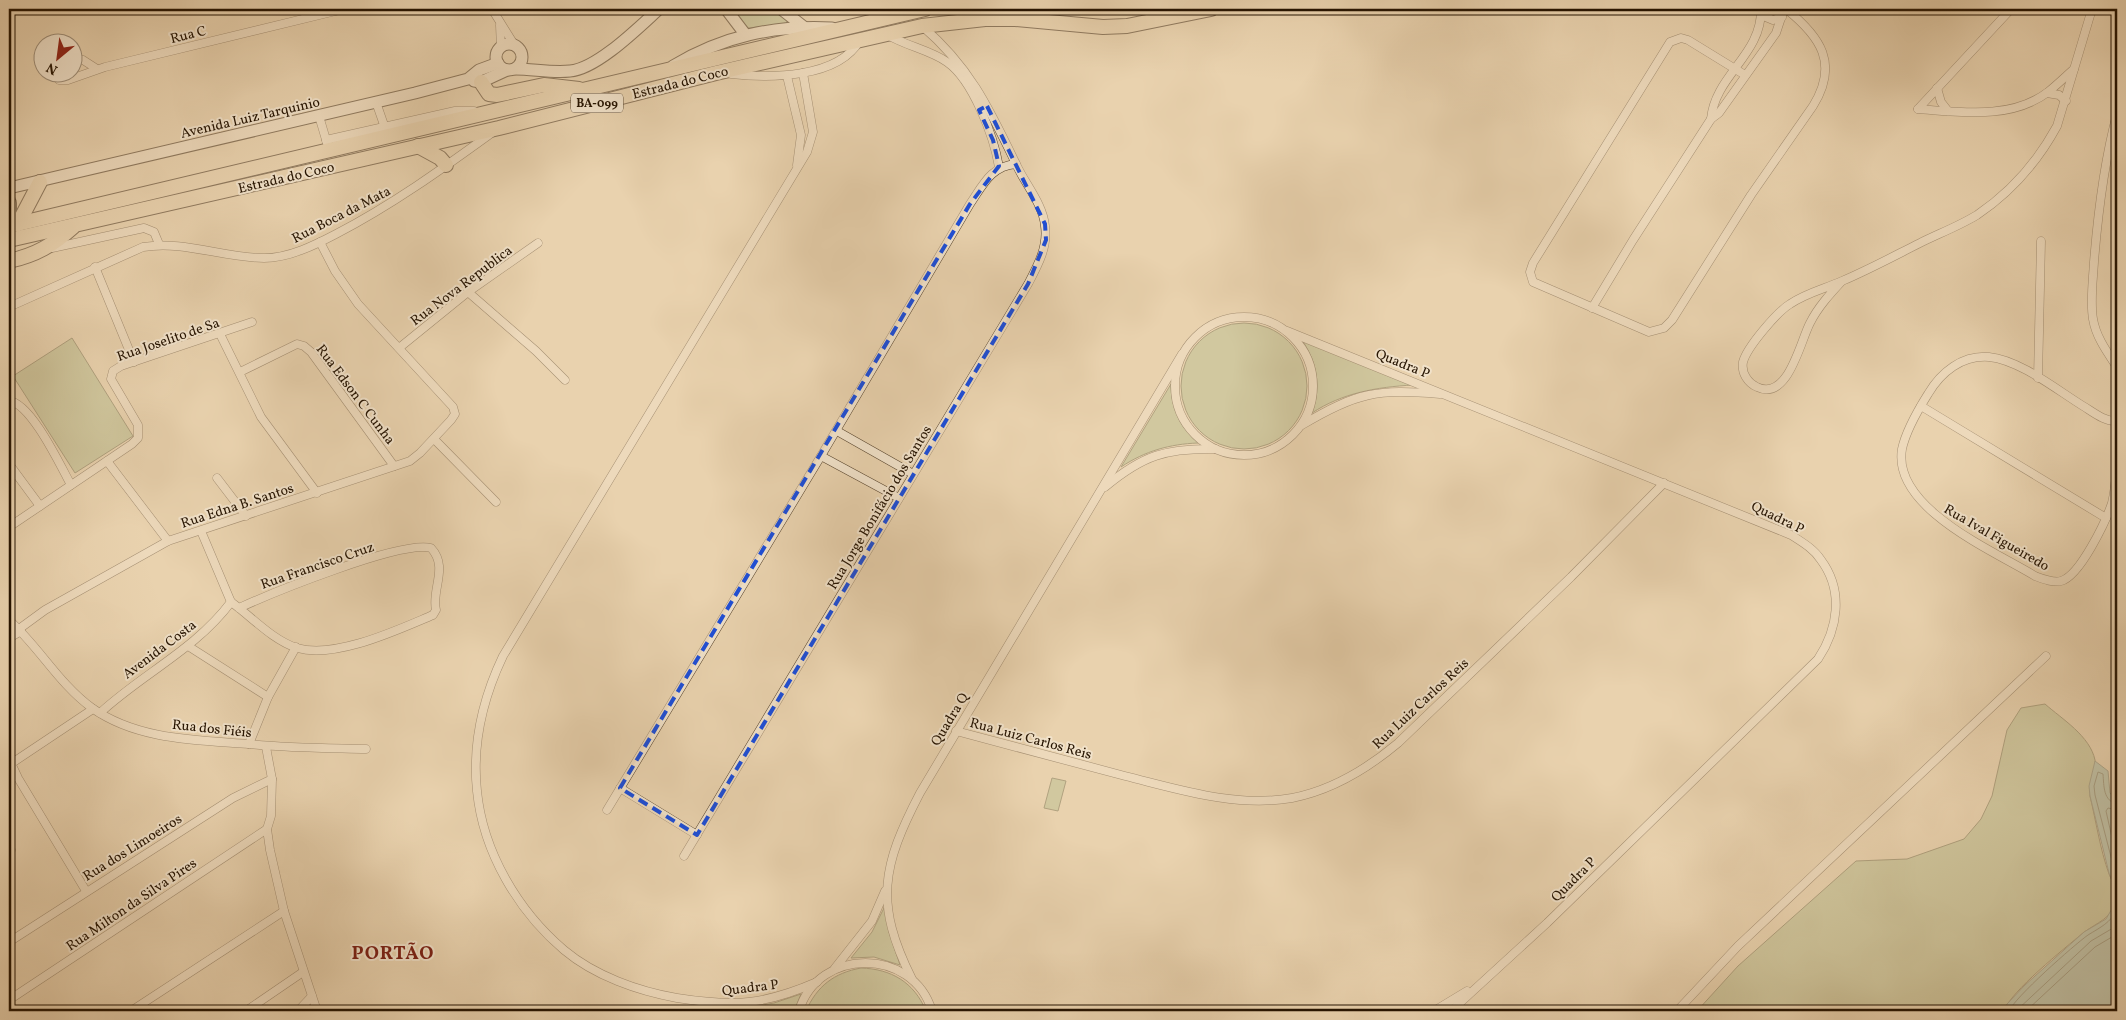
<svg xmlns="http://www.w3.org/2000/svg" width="2126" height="1020" font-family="Vollkorn,serif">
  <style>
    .green { fill: #b4bd8c; stroke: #6c6846 }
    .water { fill: #99b8a6; stroke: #6b7664 }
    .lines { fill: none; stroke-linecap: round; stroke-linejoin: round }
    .shore { stroke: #5f6653; stroke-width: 1 }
    .street-casing { stroke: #56432c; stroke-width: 9 }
    .secondary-casing { stroke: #251300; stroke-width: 13 }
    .highway-casing { stroke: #251300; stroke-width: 16 }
    .street { stroke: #f1e2ca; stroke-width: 8 }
    .secondary { stroke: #f1e2ca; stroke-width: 11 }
    .highway { stroke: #e9d2ae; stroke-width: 14 }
    .marked { fill: none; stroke: #1d4ed8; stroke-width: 4; stroke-dasharray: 10 6; stroke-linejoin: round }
    .labels { text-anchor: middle; stroke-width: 4; stroke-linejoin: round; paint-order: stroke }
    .shield { fill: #f1e2ca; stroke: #62513d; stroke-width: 1 }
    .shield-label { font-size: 12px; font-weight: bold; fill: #251300 }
    .street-label { font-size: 14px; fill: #251300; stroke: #f1e2ca }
    .district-label { font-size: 19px; font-weight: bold; letter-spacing: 1px; fill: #7a1f14; stroke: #f1e2ca }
  </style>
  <rect width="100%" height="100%" fill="#e9d2ae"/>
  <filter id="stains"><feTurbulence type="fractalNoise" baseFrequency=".004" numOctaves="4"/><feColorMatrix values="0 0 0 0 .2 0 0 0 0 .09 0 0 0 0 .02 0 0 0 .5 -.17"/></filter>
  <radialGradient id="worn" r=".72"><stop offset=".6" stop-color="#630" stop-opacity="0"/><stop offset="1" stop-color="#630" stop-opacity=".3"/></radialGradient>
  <!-- green -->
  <g class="green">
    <polygon points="731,9 777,9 788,18 786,24 748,28"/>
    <circle cx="1244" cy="386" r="63"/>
    <polygon points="72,338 133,436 75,473 13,376"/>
    <path d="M1302,340L1413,385C1377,387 1342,393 1312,413C1321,388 1318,364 1302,340Z"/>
    <path d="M1171,384C1171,408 1180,427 1198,443C1170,444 1145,451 1121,467Z"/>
    <path d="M2045,704C2062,719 2090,736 2095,760C2097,771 2089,784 2090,796C2096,821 2100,849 2109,874C2112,882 2119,891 2117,900C2113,918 2096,923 2083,933C2065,948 2010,992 2004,1011H1697L1738,966L1856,861L1907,859L1964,839L1981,819L1992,796L2007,730L2021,708Z"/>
    <polygon points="1052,778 1066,781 1058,811 1044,808"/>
    <polygon points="885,906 889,932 900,965 874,957 851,958 872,932"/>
    <path d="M861,968C891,969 914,982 926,1011H806C817,986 834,973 861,968Z"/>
    <polygon points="801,994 794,1011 745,1011 740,1009 774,1003"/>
  </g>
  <!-- water -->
  <g class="water">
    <polygon points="2095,761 2108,771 2110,793 2117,801 2117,893 2109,873 2090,796 2089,786"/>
    <polygon points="2117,900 2117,1001 2103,1011 2004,1011 2007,1004 2025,985 2084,932 2106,919"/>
  </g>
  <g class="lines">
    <!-- shore -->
    <g class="shore">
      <path d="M2117,804C2103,801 2104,786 2103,774L2098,772L2094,786L2095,795L2117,880"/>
      <polyline points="2117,810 2108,808 2106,811 2117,860"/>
      <path d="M2009,1011C2014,998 2074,945 2088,935C2101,927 2110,923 2117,910"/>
      <polyline points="2016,1011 2091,941 2113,928 2117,923"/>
      <polyline points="2026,1011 2095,947 2117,934"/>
    </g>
    <defs>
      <g id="street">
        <polyline points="492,9 515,46"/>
        <polyline points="1761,15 1773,20 1782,17"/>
        <polyline points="500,25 501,48"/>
        <path d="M888,35C906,46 930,50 947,62C973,80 994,137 999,167"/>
        <polyline points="72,58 83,60 97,69"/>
        <polyline points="53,72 59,80 68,80 105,67 344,9"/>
        <path d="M803,73L813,132L807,152L503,656C483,698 472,744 477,791C483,852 518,911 564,950C595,976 638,991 677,998C734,1007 764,1005 817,982"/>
        <path d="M731,74C769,78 838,79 860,40"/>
        <path d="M1745,75L1688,40L1681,38L1670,42L1533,263L1530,272L1533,282L1649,332L1664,328L1672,320L1751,195L1813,106C1839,64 1821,37 1786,9"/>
        <polyline points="787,76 801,135 797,165"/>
        <polyline points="1937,88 1941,102 1948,111"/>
        <polyline points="2047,93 2059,95 2066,101"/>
        <polyline points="376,102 384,125"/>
        <path d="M1918,109C1961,112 2011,120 2048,92C2057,85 2066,76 2074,69"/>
        <polyline points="1918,109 2011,9"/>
        <path d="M2117,114C2104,162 2098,212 2094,262C2093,280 2090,301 2093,319C2096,337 2107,352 2117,367"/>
        <polyline points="319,116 327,143"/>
        <path d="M1711,119C1715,75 1762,55 1761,9"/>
        <polyline points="326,140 455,111 474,111"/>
        <polyline points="52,248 144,228 154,232 159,244"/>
        <polyline points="95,267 134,362"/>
        <path d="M1842,281C1830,294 1818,307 1810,323C1800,342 1788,402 1757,387C1748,383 1741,373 1743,362C1747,347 1777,312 1790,304C1806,293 1824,289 1842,281C1868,270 1894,256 1920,243C1938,234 1959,226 1977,215C2011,192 2038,161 2057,126L2092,9"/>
        <polyline points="468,292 536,351 565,380"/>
        <path d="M9,307L143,247C184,240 223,258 264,258C289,258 315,245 336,234C392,205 442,169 493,132"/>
        <polyline points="1592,308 1633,240 1711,119 1719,113 1776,33 1784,9"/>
        <circle cx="1244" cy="386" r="69"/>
        <path d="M1287,331L1791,535C1802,542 1814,549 1821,560C1844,591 1838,629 1818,659L1547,923L1451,1011"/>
        <polyline points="220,334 261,417 317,493"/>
        <polyline points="399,348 468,292 538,243"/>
        <polyline points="240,372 297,344 304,346 311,352 394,466"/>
        <polyline points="2038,378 2041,241"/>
        <path d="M9,401C31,403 60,465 71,485"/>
        <polyline points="1921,406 2106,518"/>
        <path d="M2117,421C2105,422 2093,412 2083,406C2057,390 2020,360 1989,357C1962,355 1941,372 1928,394C1918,410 1906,430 1902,449C1892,508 1994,551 2035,576C2043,579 2053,583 2061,581C2080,576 2106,521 2112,503C2115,491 2116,478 2117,465"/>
        <path d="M1302,425C1357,392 1377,389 1440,394"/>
        <polyline points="837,431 913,474"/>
        <polyline points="434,439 496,502"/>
        <polyline points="821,456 899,498"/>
        <polyline points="107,461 168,541"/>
        <polyline points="9,464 40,506"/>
        <polyline points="217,478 246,516"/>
        <path d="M1105,487C1143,455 1167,448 1215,449"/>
        <polyline points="9,527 132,444 138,438 138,425 111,379 113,371 121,366 252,322"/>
        <polyline points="201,531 231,602"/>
        <path d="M231,602C251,616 272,640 297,648C336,659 397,630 433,615L436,610C431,590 449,567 431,548C401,540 272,593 239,608"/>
        <path d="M9,620C39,647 59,684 92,708C137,740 196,740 249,744C288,748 327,748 366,749"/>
        <polyline points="19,629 45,610 168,541 410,461 420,453 451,420 455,414 453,407 358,304 335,271 320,242"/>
        <polyline points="9,638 21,631"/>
        <polyline points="188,646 268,697"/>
        <path d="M100,713C142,674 196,649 231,602"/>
        <path d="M956,731C1012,746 1068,761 1125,776C1178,789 1236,808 1292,798C1333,790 1367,769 1398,743L1571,577L1664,483"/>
        <polyline points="249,744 268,697 296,647"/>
        <polyline points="266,747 272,779 271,816 267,829 270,850 284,911 317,1011"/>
        <polyline points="9,759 18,778 86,891"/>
        <polyline points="9,765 93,709"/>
        <polyline points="620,788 697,835"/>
        <path d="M607,810L821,456L970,204C983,185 991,166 1016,164"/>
        <polyline points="9,851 11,850"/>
        <path d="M684,856L1028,284C1038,265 1048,247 1045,226C1043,204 1025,184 1016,164C989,108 970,67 922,26"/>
        <polyline points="9,942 233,798 272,779"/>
        <polyline points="835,968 872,921 885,891"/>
        <path d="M912,979C874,903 882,866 920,793L1182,354"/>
        <polyline points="9,1000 267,829"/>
        <polyline points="716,1005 730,1011"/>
        <polyline points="131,1011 284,911"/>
        <polyline points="246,1011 303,972"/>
        <polyline points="298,1011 312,996"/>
        <path d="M799,1011C818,947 913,947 932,1011"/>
        <polyline points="1434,1011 1467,991"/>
        <polyline points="1677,1011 1738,946 2046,656"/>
      </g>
      <g id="secondary">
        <polyline points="726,9 745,34"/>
        <polyline points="781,9 804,27"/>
        <circle cx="509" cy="57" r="13"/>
        <path d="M673,66C723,36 774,25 832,28"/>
        <path d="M515,69C533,69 552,73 570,71C597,69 639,27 659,9"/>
        <polyline points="474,81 481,82 507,70"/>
        <polyline points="9,188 415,93 468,79 479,70 498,63"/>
      </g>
      <g id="highway">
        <polyline points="481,82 489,94 497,95 544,85 579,89"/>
        <polyline points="418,146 440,158 446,165"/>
        <polyline points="9,203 9,219"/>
        <polyline points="18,224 40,182"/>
        <polyline points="9,226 925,9"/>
        <polyline points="9,240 499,128 716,73 922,26 985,19 1015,19 1103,27 1127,26 1211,9"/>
        <path d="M9,261C36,255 53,245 73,227"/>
      </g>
    </defs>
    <!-- street casing -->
    <use href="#street" class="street-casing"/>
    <!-- secondary casing -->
    <use href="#secondary" class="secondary-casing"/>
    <!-- highway casing -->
    <use href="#highway" class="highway-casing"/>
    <!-- street -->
    <use href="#street" class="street"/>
    <!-- secondary -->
    <use href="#secondary" class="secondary"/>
    <!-- highway -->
    <use href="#highway" class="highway"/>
  </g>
  <!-- marked area -->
  <path d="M0 0H2126V1020H0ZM987,106L1045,224L1046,240L1028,284L697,835L620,788L970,204L999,166L993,140L979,110Z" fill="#e9d2ae" fill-opacity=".55" fill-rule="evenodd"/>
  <path class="marked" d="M987,106L1045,224L1046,240L1028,284L697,835L620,788L970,204L999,166L993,140L979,110Z"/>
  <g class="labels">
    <!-- shield labels -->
    <rect class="shield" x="571" y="93.5" width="52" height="19" rx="4"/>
    <g class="shield-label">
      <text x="597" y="107">BA-099</text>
    </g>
    <!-- street labels -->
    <g class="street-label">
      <text transform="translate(188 34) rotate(-14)" y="5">Rua C</text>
      <text transform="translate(680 82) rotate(-14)" y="5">Estrada do Coco</text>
      <text transform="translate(250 117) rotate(-13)" y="5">Avenida Luiz Tarquinio</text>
      <text transform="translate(286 177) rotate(-13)" y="5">Estrada do Coco</text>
      <text transform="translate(341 214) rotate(-27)" y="5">Rua Boca da Mata</text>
      <text transform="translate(461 285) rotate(-37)" y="5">Rua Nova Republica</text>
      <text transform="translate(168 339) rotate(-19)" y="5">Rua Joselito de Sa</text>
      <text transform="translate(1403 363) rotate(22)" y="5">Quadra P</text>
      <text transform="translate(356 394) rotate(53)" y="5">Rua Edson C Cunha</text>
      <text transform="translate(237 505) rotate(-18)" y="5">Rua Edna B. Santos</text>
      <text transform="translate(879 507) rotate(-59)" y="5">Rua Jorge Bonifácio dos Santos</text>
      <text transform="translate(1778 517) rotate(26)" y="5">Quadra P</text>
      <text transform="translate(1997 537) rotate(30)" y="5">Rua Ival Figueiredo</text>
      <text transform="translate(317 565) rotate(-19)" y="5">Rua Francisco Cruz</text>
      <text transform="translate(159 649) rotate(-37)" y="5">Avenida Costa</text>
      <text transform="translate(1420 703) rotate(-43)" y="5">Rua Luiz Carlos Reis</text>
      <text transform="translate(949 719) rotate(-59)" y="5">Quadra Q</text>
      <text transform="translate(212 728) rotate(6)" y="5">Rua dos Fiéis</text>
      <text transform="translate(1031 738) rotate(15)" y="5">Rua Luiz Carlos Reis</text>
      <text transform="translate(132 847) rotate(-32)" y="5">Rua dos Limoeiros</text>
      <text transform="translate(1573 879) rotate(-45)" y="5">Quadra P</text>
      <text transform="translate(131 904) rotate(-34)" y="5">Rua Milton da Silva Pires</text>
      <text transform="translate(750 987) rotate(-7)" y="5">Quadra P</text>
    </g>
    <!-- district labels -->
    <g class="district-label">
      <text x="393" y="959">PORTÃO</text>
    </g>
  </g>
  <!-- margin -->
  <rect width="2126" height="1020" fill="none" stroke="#e9d2ae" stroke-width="30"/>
  <rect x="10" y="10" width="2106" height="1000" fill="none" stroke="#251300" stroke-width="2.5"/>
  <rect x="15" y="15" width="2096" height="990" fill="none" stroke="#251300"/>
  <!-- north arrow -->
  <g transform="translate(58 58) rotate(209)"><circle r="24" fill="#f1e2ca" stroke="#9f8f79"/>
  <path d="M0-4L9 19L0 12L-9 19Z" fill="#8f2418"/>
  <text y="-8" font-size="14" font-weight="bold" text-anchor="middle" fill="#251300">N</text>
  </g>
  <rect width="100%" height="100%" filter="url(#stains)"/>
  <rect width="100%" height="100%" fill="url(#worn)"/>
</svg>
